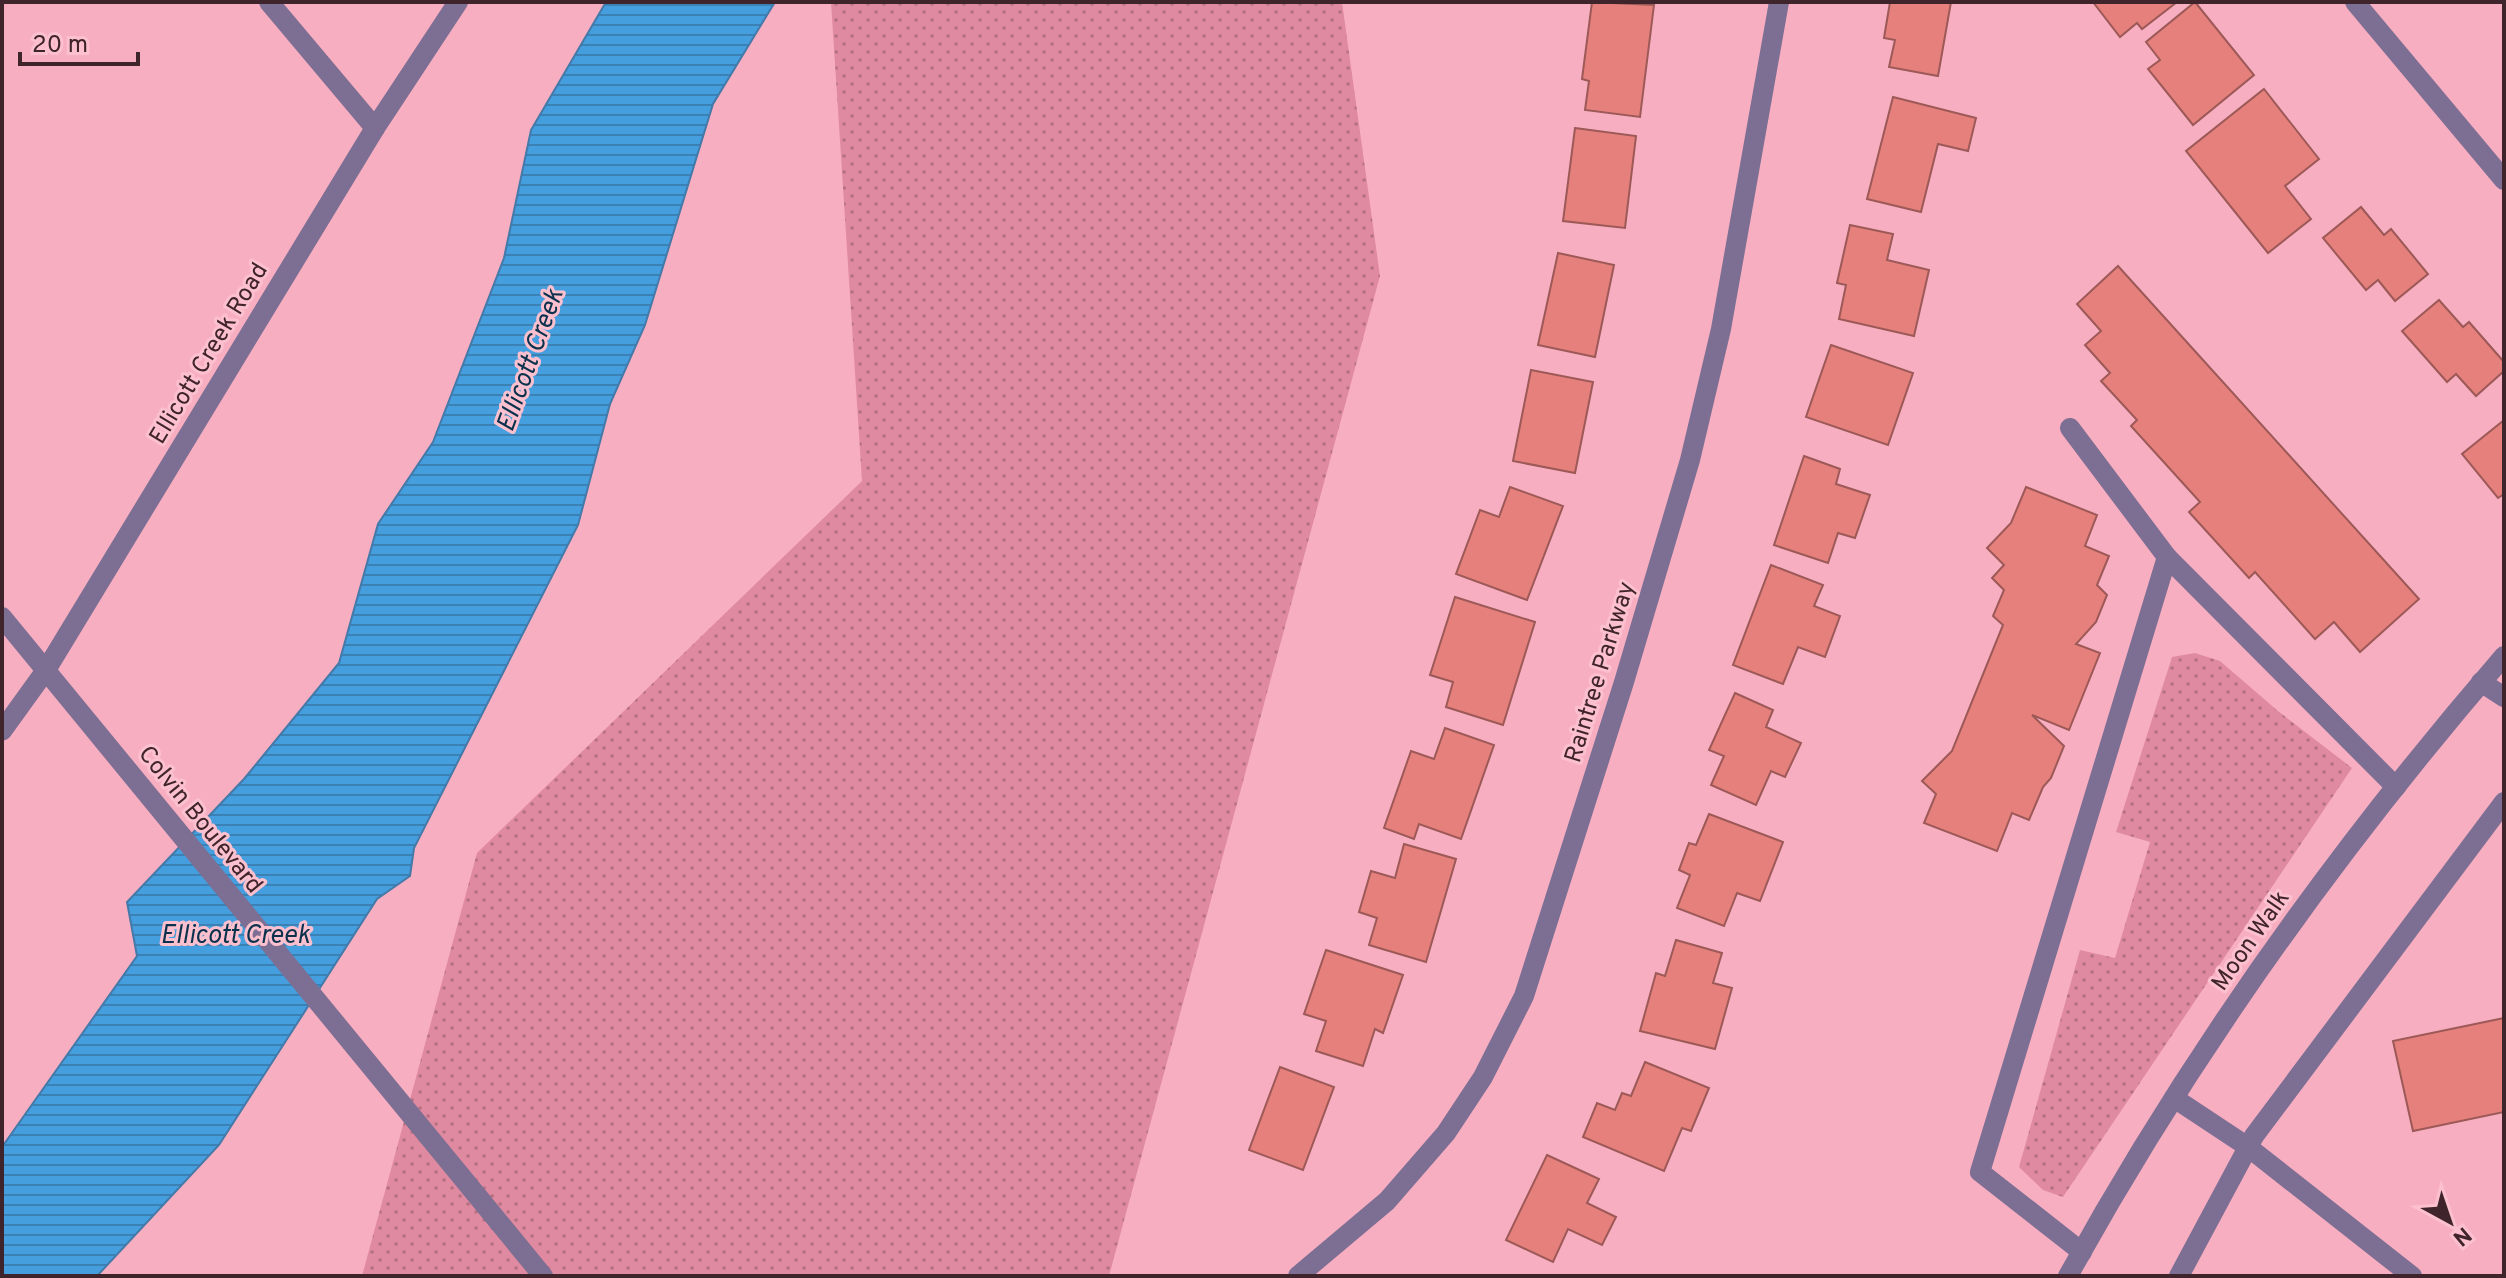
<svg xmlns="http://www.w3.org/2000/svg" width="2506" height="1278" font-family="Overpass,sans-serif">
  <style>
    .grass { fill: url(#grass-dots) }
    .water { fill: url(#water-rules); stroke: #4479a8; stroke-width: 2 }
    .building { fill: #e6807c; stroke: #9c5957; stroke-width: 2 }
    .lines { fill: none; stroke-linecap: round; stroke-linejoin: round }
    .minor { stroke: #7d6f93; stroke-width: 20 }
    .labels { text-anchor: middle; stroke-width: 6; stroke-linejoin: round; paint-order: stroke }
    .street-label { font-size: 24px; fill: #40242b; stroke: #fcc0cf }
    .water-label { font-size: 26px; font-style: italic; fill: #0b324c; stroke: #fcc0cf }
  </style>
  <defs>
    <pattern id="grass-dots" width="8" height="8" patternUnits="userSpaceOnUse" patternTransform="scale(2)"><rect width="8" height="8" fill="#df8aa0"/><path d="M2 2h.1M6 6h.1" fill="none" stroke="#b67183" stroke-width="1.8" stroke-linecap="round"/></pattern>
    <pattern id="water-rules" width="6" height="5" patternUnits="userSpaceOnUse" patternTransform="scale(2)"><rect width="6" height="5" fill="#459ede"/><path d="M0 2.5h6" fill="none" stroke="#3b81b4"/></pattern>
  </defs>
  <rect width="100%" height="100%" fill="#f8aec1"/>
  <!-- grass -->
  <g class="grass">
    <polygon points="831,2 1342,2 1380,276 1109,1276 362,1276 477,853 862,481"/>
    <polygon points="2195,653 2220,661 2278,711 2352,768 2063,1197 2043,1190 2019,1167 2080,950 2115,958 2150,842 2116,832 2172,657"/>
  </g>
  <!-- water -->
  <polygon class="water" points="606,2 775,2 713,104 645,325 610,404 578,525 414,848 410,876 377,899 219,1145 97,1276 2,1276 2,1147 137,956 127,902 244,779 339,663 378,524 433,442 504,258 531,130"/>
  <!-- building -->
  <g class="building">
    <polygon points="1592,2 1654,5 1640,117 1585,110 1589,81 1582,79"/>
    <polygon points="1890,2 1951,2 1938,76 1889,67 1895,40 1884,38"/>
    <polygon points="2093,2 2177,2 2142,29 2137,23 2120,37"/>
    <polygon points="2195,2 2254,75 2193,125 2148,69 2160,60 2146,42"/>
    <polygon points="2264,89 2319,159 2285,186 2311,219 2268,253 2186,151"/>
    <polygon points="1893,97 1976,118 1968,151 1938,144 1921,212 1867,199"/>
    <polygon points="1575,128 1636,136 1625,228 1563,221"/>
    <polygon points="2361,207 2384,235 2391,229 2428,274 2395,301 2378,280 2366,290 2323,238"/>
    <polygon points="1850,225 1893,234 1887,260 1929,270 1914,336 1839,319 1846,285 1837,283"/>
    <polygon points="1558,253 1614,265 1595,357 1538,345"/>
    <polygon points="2118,266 2419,599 2360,652 2334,622 2315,639 2255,572 2249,578 2189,512 2200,502 2131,426 2137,420 2101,381 2110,373 2085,345 2101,331 2077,304"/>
    <polygon points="2439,300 2463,327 2469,322 2504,362 2504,371 2476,396 2456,374 2447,382 2402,331"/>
    <polygon points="1831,345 1913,373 1888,445 1806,417"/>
    <polygon points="1531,370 1593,382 1575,473 1513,461"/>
    <polygon points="2504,420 2504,494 2498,498 2462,454"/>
    <polygon points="1804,456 1840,469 1836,484 1870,495 1855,538 1838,533 1828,563 1774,545"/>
    <polygon points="1510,487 1563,506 1527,600 1456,574 1480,510 1499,517"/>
    <polygon points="2026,487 2097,515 2085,546 2109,556 2097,585 2107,595 2096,622 2076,644 2100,653 2069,730 2032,715 2064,746 2051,778 2043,787 2029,820 2012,813 1997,851 1924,823 1936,794 1922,781 1952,751 2003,625 1993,616 2004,590 1992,578 2004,565 1987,548 2011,523"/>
    <polygon points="1771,565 1823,585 1814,606 1840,616 1825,657 1798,647 1783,684 1733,665"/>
    <polygon points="1455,597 1535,622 1503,725 1446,707 1453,682 1430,675"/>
    <polygon points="1735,693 1773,710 1766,727 1801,743 1785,777 1771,771 1756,805 1711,785 1724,756 1709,750"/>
    <polygon points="1445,728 1494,745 1461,839 1419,824 1414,839 1384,828 1411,751 1434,759"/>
    <polygon points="1709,814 1783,842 1760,901 1737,893 1724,926 1677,908 1690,875 1679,870 1689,843 1696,845"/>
    <polygon points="1404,844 1456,859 1426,962 1369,945 1377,918 1359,912 1371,871 1395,878"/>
    <polygon points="1676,940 1722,953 1713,983 1732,988 1715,1049 1640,1031 1656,973 1665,976"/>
    <polygon points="1326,950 1403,975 1383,1033 1375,1029 1363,1066 1316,1051 1326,1021 1304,1014"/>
    <polygon points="2504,1018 2504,1112 2413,1131 2393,1041"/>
    <polygon points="1645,1062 1709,1088 1691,1131 1682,1128 1664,1171 1583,1137 1597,1103 1615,1110 1622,1093 1631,1096"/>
    <polygon points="1280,1067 1334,1087 1303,1170 1249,1150"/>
    <polygon points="1547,1155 1599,1179 1587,1203 1616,1217 1602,1245 1568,1229 1553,1262 1506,1240"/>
  </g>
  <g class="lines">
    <!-- minor -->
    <g class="minor">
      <polyline points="269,2 375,128"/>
      <polyline points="2355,2 2504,180"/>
      <polyline points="2070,428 2167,557 2396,787"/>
      <polyline points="2,617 543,1276"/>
      <polyline points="2481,682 2504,697"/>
      <polyline points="2,731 46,670 375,128 458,2"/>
      <polyline points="2174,1098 2248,1147 2412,1276"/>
      <polyline points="2082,1252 1980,1172 2167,557"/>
      <polyline points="1298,1276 1387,1201 1446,1133 1483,1077 1524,996 1624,682 1690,460 1721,329 1779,2"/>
      <path d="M2068,1276C2190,1055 2339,847 2504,656"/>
      <polyline points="2179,1276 2254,1136 2504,802"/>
    </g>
  </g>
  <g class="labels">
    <!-- street labels -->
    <g class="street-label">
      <text transform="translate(208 353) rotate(-59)" y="8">Ellicott Creek Road</text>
      <text transform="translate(1599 672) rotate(-73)" y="8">Raintree Parkway</text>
      <text transform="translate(201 819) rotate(51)" y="8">Colvin Boulevard</text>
      <text transform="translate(2250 940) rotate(-55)" y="8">Moon Walk</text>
    </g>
    <!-- water labels -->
    <g class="water-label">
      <text transform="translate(529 360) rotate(-70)" y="9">Ellicott Creek</text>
      <text x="235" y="943">Ellicott Creek</text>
    </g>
  </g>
  <!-- border -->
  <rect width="2506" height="1278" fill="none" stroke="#40242b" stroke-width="8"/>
  <!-- north arrow -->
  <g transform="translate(2450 1222) rotate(140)" stroke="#fcc0cf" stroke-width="6" paint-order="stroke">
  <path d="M0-6L14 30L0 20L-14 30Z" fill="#40242b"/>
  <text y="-12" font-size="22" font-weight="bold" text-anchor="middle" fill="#40242b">N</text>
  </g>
  <!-- scale -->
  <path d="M20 52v12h118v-12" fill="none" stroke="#40242b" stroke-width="4"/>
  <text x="32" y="52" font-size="24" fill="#40242b" stroke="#fcc0cf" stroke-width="6" paint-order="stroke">20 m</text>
</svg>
